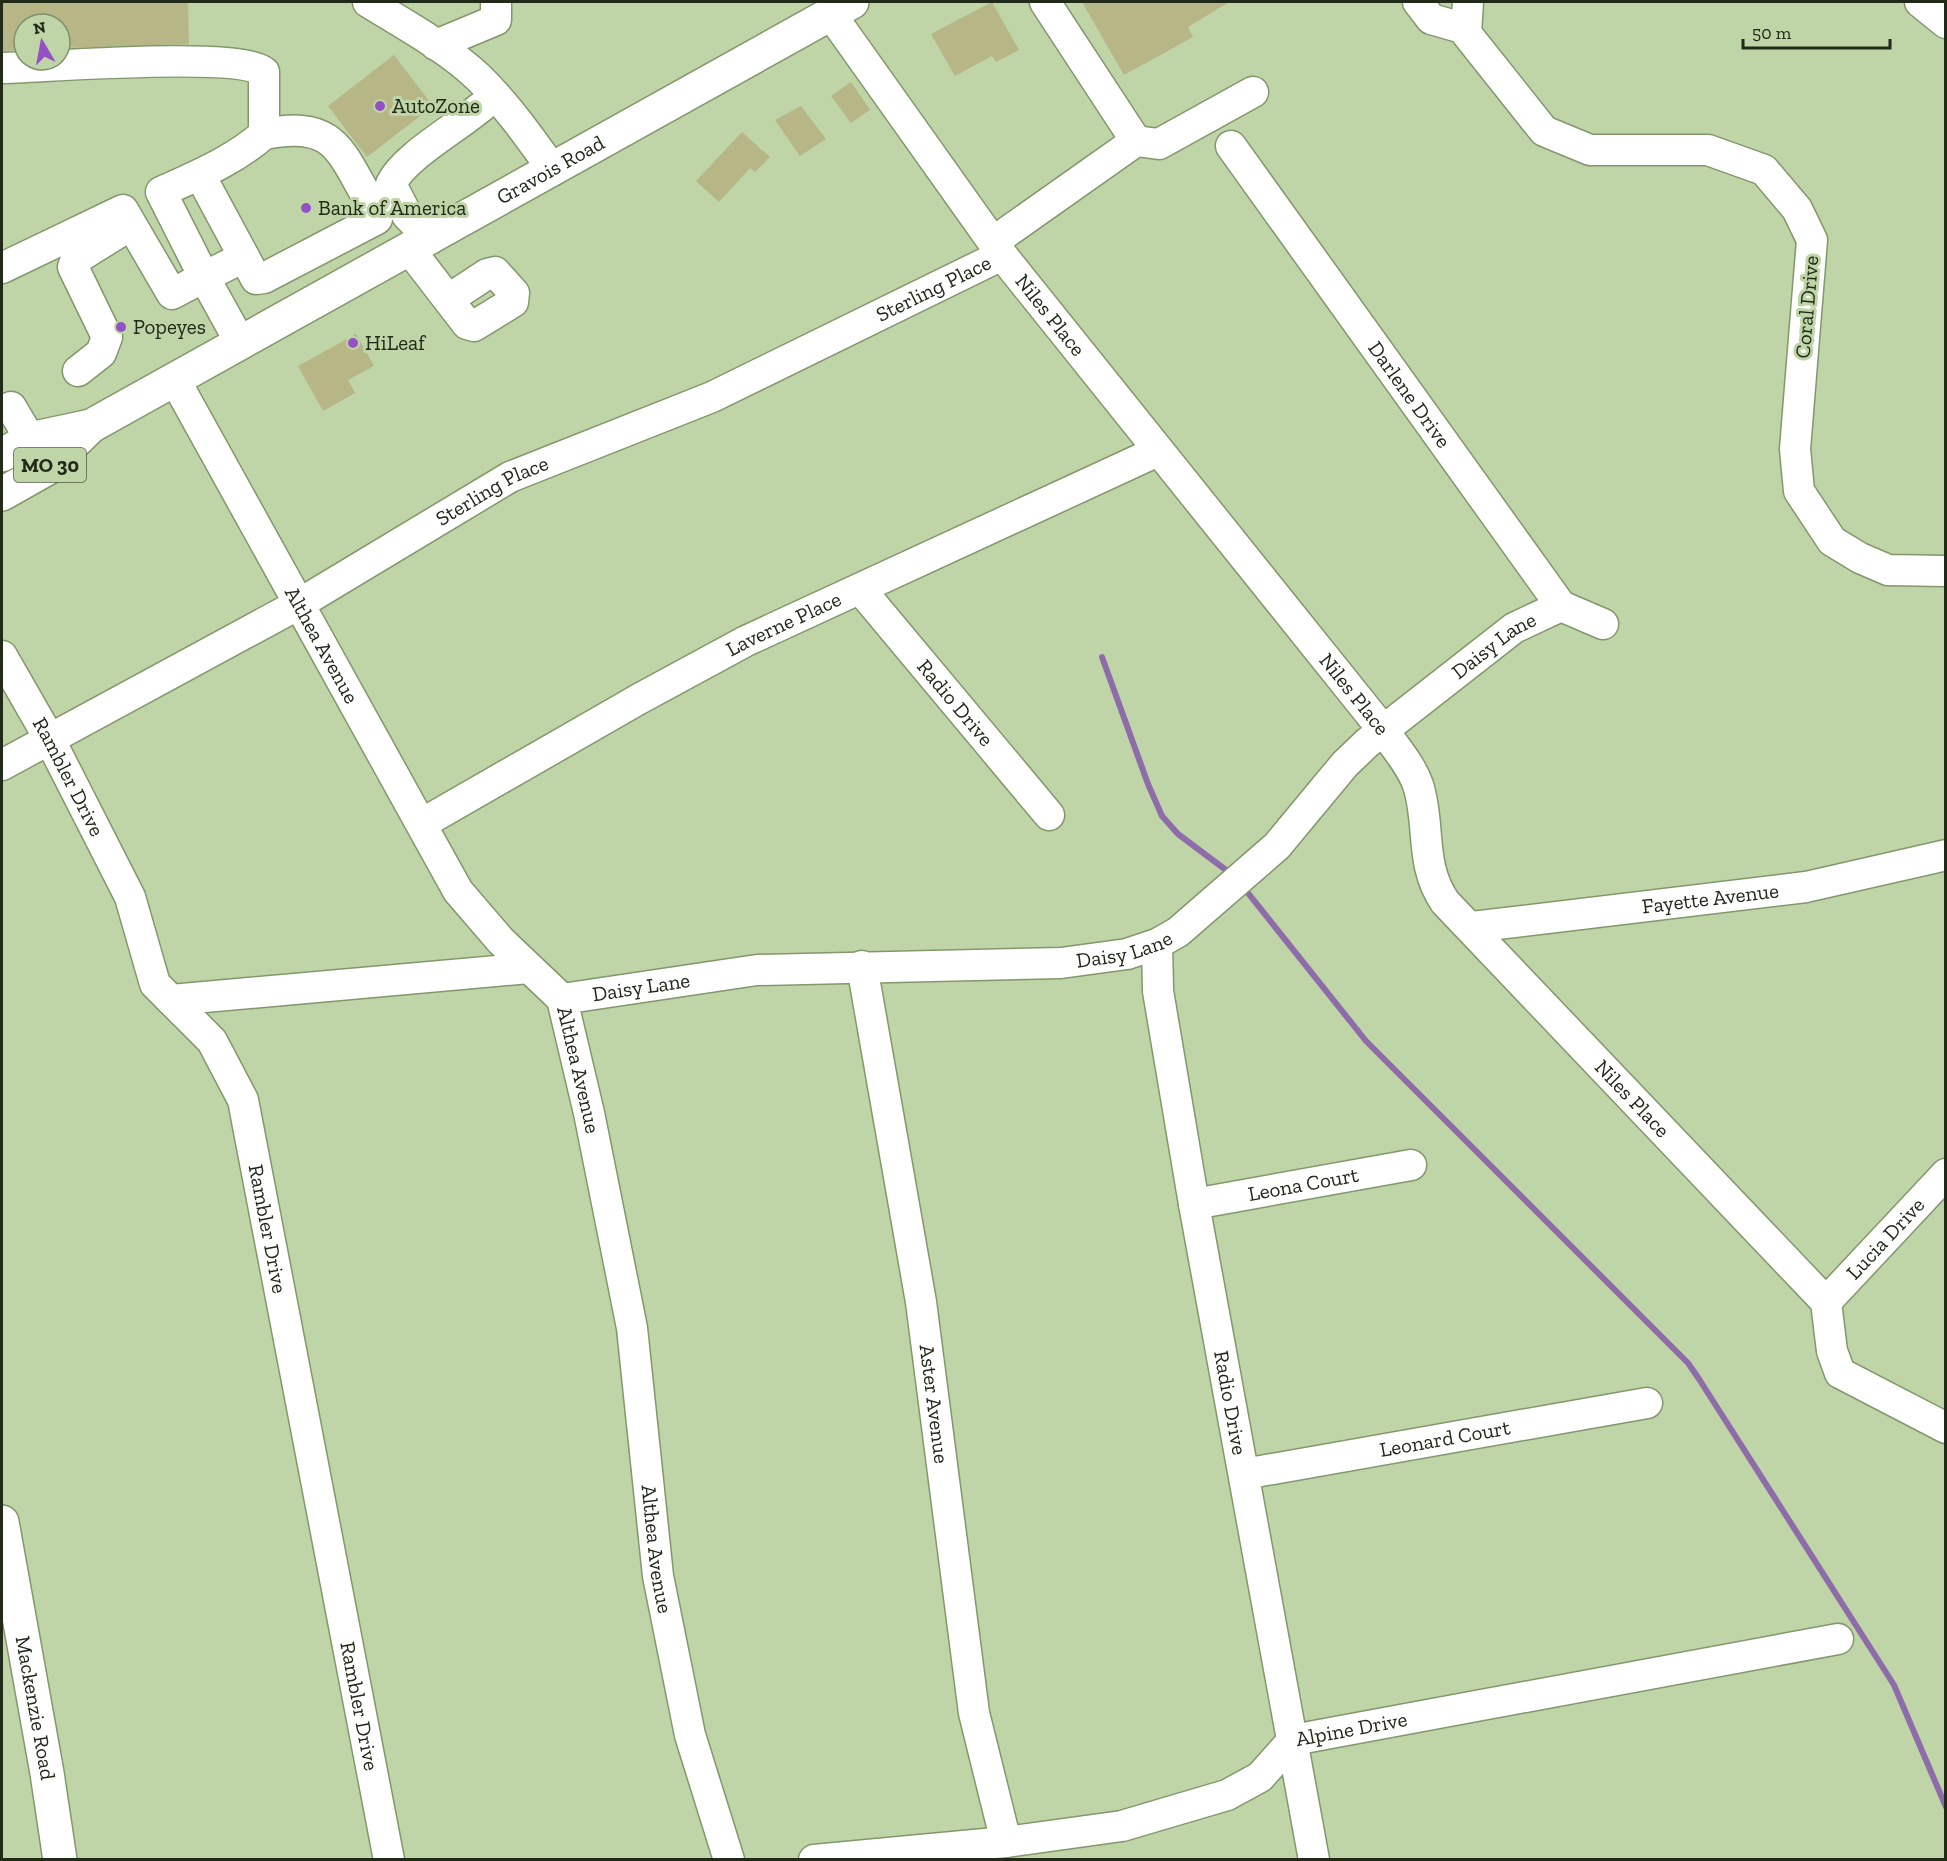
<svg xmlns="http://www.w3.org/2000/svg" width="1947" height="1861" font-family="'Zilla Slab',serif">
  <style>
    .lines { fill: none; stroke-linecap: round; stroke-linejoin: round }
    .stream { stroke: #8e6ca9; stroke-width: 6 }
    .building { fill: #b6b687 }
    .minor-casing { stroke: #83976c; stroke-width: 33 }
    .major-casing { stroke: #83976c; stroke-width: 36 }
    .minor { stroke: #fff; stroke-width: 30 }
    .major { stroke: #fff; stroke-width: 33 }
    .poi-dot { fill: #9451c5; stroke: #bfd4a7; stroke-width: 2 }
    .labels { text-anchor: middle; stroke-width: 6; stroke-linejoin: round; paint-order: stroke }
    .shield { fill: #bfd4a7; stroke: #505c43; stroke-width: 1.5 }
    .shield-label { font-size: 20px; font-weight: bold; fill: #212918 }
    .poi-label { font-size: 21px; fill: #212918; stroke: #bfd4a7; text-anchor: start }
    .street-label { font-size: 21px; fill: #212918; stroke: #bfd4a7 }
  </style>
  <rect width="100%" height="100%" fill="#bfd4a7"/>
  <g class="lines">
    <!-- stream -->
    <g class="stream">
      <polyline points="1102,657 1148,784 1162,816 1178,834 1226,870"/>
      <polyline points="1248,893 1366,1041 1688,1363 1699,1379 1894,1685 1946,1807"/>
    </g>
  </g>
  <!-- building -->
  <g class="building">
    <polygon points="2,2 188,2 189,44 60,48 60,24 24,24 24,50 2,51"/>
    <polygon points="992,2 1019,50 996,62 992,56 955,76 931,34"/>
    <polygon points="1082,2 1229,2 1188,27 1193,37 1124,75"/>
    <polygon points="394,55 433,106 367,157 328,106"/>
    <polygon points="851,82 870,110 851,123 831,96"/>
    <polygon points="801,106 826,139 800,156 775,120"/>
    <polygon points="742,132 770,157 755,172 750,168 719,202 696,181"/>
    <polygon points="356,334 374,366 348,380 355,393 323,411 298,366"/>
  </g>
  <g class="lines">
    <defs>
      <g id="minor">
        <path d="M368,2C405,25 446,47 478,77C507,105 530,138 553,170"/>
        <polyline points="1418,2 1431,19 1466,29"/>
        <polyline points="1468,2 1466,33 1544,131 1590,150 1708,150 1764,170 1797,209 1812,240 1795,449 1799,491 1832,541 1860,558 1888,570 1946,571"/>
        <polyline points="1920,2 1946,23"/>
        <path id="s1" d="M830,13L1002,255L1383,730C1395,747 1411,765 1418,785C1431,825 1419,864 1445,902L1826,1302L1832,1351L1840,1373L1946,1428"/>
        <polyline points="436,45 496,20 496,2"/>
        <path d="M2,68C47,67 237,51 264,72V134C235,160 196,176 161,192L204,277L172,294L123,210L2,268"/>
        <polyline points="1136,141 1159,144 1253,92"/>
        <path id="s2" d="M1231,146L1561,606L1603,624"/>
        <path d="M200,175L256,279L264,278L377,219L375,210C340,154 339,119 264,134"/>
        <path d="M430,239L407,215L391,184C405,154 467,123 495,95"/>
        <polyline points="993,242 1136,141 1045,2"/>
        <polyline points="410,250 467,324 474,326 513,302 514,293 495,272 487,274 449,299"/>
        <polyline points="240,342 204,277 244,257"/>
        <polyline points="78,371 101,353 107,337 73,267 76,259 121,231"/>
        <path id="s3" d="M175,380L458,891L501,941L562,999L589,1113L632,1328L658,1576L690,1735L729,1860"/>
        <polyline points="11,407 30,439"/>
        <path id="s4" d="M861,590L1049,815"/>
        <path id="s5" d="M2,656L49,738L130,897L155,984L212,1041L243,1100L389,1860"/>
        <path id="s6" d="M2,765L299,604L510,477L712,397L1002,255"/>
        <path id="s7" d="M423,823L639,699L746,641L1158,451"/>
        <path id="s8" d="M1472,927L1806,887L1946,855"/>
        <path id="s9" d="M1157,944L1158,991L1194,1204L1314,1860"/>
        <path id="s10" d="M862,966L921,1302L974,1713L1006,1842"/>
        <path id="s11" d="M562,999L757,970L1061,963L1127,954L1157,944L1178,932L1277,846L1345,764L1367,743L1514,628L1561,606"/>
        <polyline points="171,1000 529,968"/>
        <path id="s12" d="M1194,1204L1411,1165"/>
        <path id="s13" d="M1826,1302L1946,1174"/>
        <path id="s14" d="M1244,1474L1647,1403"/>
        <path id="s15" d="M814,1860L1006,1842L1122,1826L1227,1795L1260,1777L1293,1740L1838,1639"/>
      </g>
      <g id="major">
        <polyline points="2,455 30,439 91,426"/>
        <path id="s16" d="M2,494L48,468L91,426L852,2"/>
        <path id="s17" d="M2,1522L47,1773L60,1860"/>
      </g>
    </defs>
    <!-- minor casing -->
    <use href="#minor" class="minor-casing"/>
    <!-- major casing -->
    <use href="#major" class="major-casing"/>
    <!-- minor -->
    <use href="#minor" class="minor"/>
    <!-- major -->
    <use href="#major" class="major"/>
  </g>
  <!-- markers -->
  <g class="poi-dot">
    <circle cx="380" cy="106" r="6"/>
    <circle cx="306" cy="208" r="6"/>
    <circle cx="121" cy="327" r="6"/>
    <circle cx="353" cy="343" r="6"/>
  </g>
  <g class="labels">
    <!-- shield labels -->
    <rect class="shield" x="14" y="448" width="72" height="34" rx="4.5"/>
    <g class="shield-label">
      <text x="50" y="472">MO 30</text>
    </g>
    <!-- poi labels -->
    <g class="poi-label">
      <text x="392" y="113">AutoZone</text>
      <text x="318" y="215">Bank of America</text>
      <text x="133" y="334">Popeyes</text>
      <text x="365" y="350">HiLeaf</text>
    </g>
    <!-- street labels -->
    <g class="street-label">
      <text dy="7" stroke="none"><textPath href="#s16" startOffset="639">Gravois Road</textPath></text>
      <text dy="7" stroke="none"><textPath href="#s6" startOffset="1048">Sterling Place</textPath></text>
      <text transform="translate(1807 307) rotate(-85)" y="7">Coral Drive</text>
      <text dy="7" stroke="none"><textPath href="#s1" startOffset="374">Niles Place</textPath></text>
      <text dy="7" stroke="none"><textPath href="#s2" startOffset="306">Darlene Drive</textPath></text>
      <text dy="7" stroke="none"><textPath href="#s6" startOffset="562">Sterling Place</textPath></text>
      <text dy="7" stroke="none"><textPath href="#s7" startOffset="412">Laverne Place</textPath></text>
      <text dy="7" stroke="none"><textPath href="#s3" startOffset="303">Althea Avenue</textPath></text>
      <text dy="7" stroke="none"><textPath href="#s11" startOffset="1052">Daisy Lane</textPath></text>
      <text dy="7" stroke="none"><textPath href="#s1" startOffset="860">Niles Place</textPath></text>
      <text dy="7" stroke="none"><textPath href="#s4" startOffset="147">Radio Drive</textPath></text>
      <text dy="7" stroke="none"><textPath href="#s5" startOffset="138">Rambler Drive</textPath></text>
      <text dy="7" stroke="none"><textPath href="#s8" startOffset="240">Fayette Avenue</textPath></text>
      <text dy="7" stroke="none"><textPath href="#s11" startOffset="566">Daisy Lane</textPath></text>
      <text dy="7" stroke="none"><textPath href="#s11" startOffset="80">Daisy Lane</textPath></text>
      <text dy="7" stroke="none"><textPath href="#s3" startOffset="807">Althea Avenue</textPath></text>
      <text dy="7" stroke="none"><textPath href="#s1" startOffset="1364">Niles Place</textPath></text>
      <text dy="7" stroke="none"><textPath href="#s12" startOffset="111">Leona Court</textPath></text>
      <text dy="7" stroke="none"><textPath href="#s5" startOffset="642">Rambler Drive</textPath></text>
      <text dy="7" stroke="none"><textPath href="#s13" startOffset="87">Lucia Drive</textPath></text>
      <text dy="7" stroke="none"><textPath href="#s9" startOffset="465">Radio Drive</textPath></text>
      <text dy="7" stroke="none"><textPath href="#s10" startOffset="444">Aster Avenue</textPath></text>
      <text dy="7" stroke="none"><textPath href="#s14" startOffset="204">Leonard Court</textPath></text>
      <text dy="7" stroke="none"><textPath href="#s3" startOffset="1293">Althea Avenue</textPath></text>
      <text dy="7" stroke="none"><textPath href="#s5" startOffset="1128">Rambler Drive</textPath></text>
      <text dy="7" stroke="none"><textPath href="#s17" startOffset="189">Mackenzie Road</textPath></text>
      <text dy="7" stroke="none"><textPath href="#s15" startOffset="566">Alpine Drive</textPath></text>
    </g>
  </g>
  <!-- border -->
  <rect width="1947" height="1861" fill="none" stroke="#212918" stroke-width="6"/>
  <!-- north arrow -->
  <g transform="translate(42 42) rotate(350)"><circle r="28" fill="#bfd4a7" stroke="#80906e" stroke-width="1.5"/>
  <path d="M0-4.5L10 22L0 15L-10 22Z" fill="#9451c5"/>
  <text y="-9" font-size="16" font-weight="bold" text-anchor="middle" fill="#212918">N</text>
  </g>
  <!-- scale -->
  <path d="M1743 39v9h147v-9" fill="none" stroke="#212918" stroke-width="3"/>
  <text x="1752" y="39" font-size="18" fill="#212918" stroke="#bfd4a7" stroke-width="4.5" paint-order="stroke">50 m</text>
</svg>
